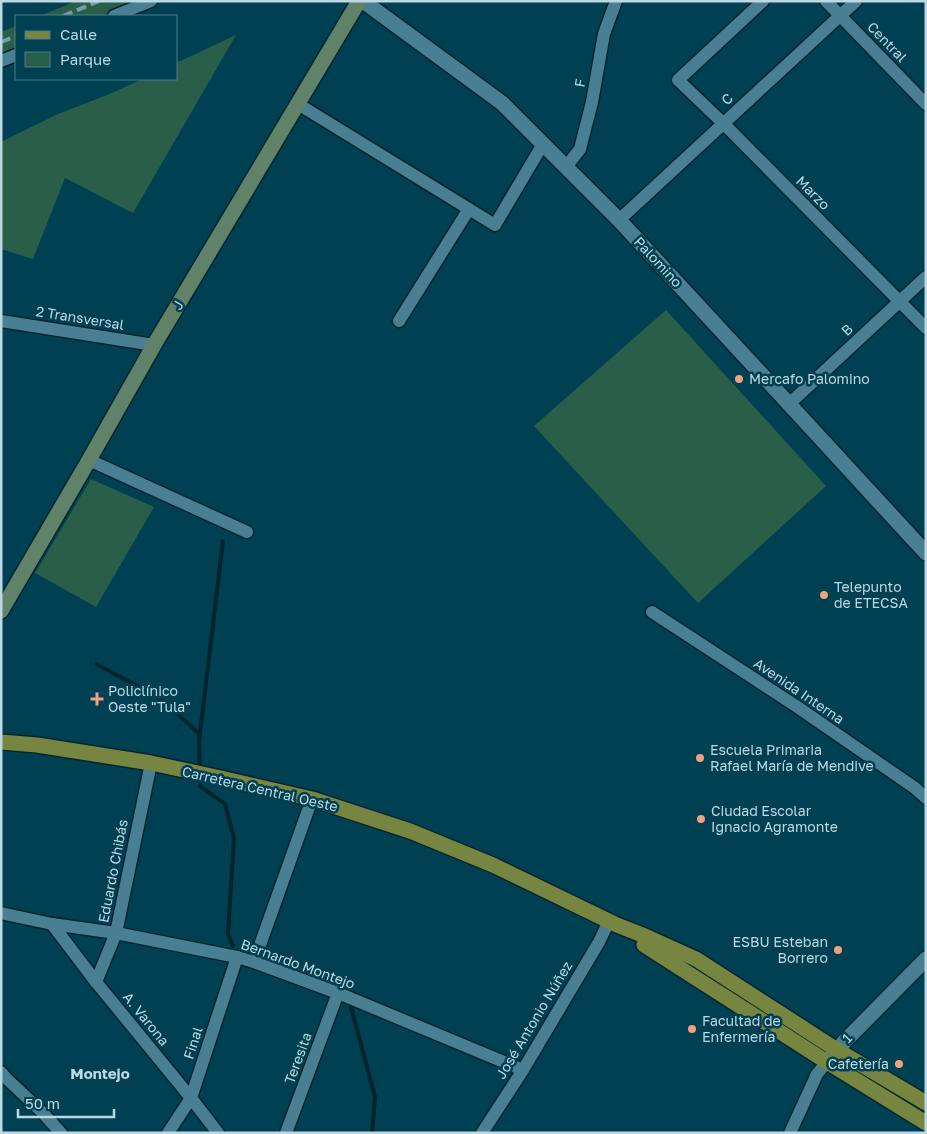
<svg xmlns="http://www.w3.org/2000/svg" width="927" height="1134" font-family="'Golos Text',sans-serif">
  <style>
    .green { fill: #295e49 }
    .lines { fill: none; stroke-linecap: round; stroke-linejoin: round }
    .stream { stroke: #03232e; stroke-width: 4 }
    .minor-casing { stroke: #07252f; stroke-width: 15 }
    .tertiary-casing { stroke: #07252f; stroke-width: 18 }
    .secondary-casing { stroke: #07252f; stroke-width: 18 }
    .primary-casing { stroke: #07252f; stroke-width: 18 }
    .minor { stroke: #497f93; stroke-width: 12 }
    .tertiary { stroke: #497f93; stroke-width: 15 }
    .secondary { stroke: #608269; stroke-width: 15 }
    .primary { stroke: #768640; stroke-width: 15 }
    .rail { stroke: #769fad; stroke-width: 4; stroke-dasharray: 10 5; stroke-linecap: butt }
    .poi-dot { fill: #f1a17d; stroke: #004053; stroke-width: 2 }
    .labels { text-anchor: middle; stroke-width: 5; stroke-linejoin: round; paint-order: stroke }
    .street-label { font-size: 14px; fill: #bdd8e3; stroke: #004053 }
    .poi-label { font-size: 14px; fill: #bdd8e3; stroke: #004053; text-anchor: start }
    .neighbourhood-label { font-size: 15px; font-weight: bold; fill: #bdd8e3; stroke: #004053 }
  </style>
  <rect width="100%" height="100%" fill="#004053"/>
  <!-- green -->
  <g class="green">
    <polygon points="76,1 157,1 120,16 40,16"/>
    <polygon points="16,26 16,57 1,63 1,32"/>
    <polygon points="236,35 133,213 65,178 33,259 1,249 1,142 58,114 107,95 143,79 176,79 176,63"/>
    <polygon points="666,310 826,486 698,603 534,426"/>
    <polygon points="91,479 154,507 96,607 35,573"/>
  </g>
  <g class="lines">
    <!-- stream -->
    <g class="stream">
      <polyline points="96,664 156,696 190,725 200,735"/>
      <polyline points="200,770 199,741 223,541"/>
      <polyline points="200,777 200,786 225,804 234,838 228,934 233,946"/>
      <polyline points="351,1007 375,1097 372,1133"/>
    </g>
    <defs>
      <g id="minor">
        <polyline points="763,1 678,80 723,123 926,328"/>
        <polyline points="826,1 926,104"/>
        <polyline points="114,16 151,1"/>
        <polyline points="1,61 16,55"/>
        <polyline points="298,104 495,225 543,144"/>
        <polyline points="566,167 580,149 592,102 604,34 616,1"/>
        <polyline points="619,220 856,1"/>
        <polyline points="1,321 154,345"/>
        <polyline points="399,321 469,209"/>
        <polyline points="789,404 926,277"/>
        <polyline points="89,460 247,532"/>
        <polyline points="652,612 796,706 915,788 926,798"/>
        <polyline points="1,913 52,924 116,933 237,957 254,962 338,993 523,1070"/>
        <polyline points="52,924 96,982 191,1098 218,1133"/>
        <polyline points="254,962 312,799"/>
        <polyline points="96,982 116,933 151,763"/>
        <polyline points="1,1072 6,1078 42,1112 61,1133"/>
        <polyline points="168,1133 191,1098 237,957"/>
        <polyline points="286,1133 338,993"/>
        <polyline points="482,1133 523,1070 599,942 609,921"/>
        <polyline points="790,1133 817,1074 827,1062"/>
      </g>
      <g id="tertiary">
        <polyline points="363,1 502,103 619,220 789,404 926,553"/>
        <polyline points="827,1062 845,1041 926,959"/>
      </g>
      <polyline id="secondary" points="1,611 89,460 154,345 359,1"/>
      <g id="primary">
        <polyline points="1,742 37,745 151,763 221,778 312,799 410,831 493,865 617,925 645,936 696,959 837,1050 926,1103"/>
        <polyline points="644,945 827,1062 926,1123"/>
      </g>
    </defs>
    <!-- minor casing -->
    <use href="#minor" class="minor-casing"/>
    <!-- tertiary casing -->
    <use href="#tertiary" class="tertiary-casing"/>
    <!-- secondary casing -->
    <use href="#secondary" class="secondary-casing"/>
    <!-- primary casing -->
    <use href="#primary" class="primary-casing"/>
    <!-- minor -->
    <use href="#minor" class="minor"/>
    <!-- tertiary -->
    <use href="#tertiary" class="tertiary"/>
    <!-- secondary -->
    <use href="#secondary" class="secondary"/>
    <!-- primary -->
    <use href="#primary" class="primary"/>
    <!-- rail -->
    <g class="rail">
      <polyline points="63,16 99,1"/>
      <polyline points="1,42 16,36"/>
    </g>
  </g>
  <!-- markers -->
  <g class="poi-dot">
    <circle cx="739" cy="379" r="5"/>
    <circle cx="824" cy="595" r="5"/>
    <path d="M94.5 691.5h5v5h5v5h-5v5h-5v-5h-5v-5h5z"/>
    <circle cx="700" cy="758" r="5"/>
    <circle cx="701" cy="819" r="5"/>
    <circle cx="838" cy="950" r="5"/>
    <circle cx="692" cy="1029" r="5"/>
    <circle cx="899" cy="1064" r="5"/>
  </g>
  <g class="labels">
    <!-- street labels -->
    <g class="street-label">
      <text transform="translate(887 42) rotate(46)" y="5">Central</text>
      <text transform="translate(580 83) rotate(-80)" y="5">F</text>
      <text transform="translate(727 99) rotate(-43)" y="5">C</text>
      <text transform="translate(813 193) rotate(45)" y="5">Marzo</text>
      <text transform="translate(658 262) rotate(47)" y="5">Palomino</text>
      <text transform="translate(178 305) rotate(-59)" y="5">J</text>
      <text transform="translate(80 318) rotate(9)" y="5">2 Transversal</text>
      <text transform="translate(847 330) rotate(-43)" y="5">B</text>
      <text transform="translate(799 691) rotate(34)" y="5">Avenida Interna</text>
      <text transform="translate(260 789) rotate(13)" y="5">Carretera Central Oeste</text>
      <text transform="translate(113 871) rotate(-79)" y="5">Eduardo Chibás</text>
      <text transform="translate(298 964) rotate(20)" y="5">Bernardo Montejo</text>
      <text transform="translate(146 1019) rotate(51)" y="5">A. Varona</text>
      <text transform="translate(534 1020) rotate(-59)" y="5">José Antonio Núñez</text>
      <text transform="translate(847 1038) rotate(-46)" y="5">1</text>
      <text transform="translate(193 1043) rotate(-72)" y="5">Final</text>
      <text transform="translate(298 1058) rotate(-70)" y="5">Teresita</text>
    </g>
    <!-- poi labels -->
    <g class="poi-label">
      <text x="749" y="384">Mercafo Palomino</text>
      <text x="834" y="592">Telepunto<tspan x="834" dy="16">de ETECSA</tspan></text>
      <text x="108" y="696">Policlínico<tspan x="108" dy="16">Oeste "Tula"</tspan></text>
      <text x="710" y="755">Escuela Primaria<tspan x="710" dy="16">Rafael María de Mendive</tspan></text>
      <text x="711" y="816">Ciudad Escolar<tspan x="711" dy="16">Ignacio Agramonte</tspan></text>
      <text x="828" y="947" text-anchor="end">ESBU Esteban<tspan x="828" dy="16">Borrero</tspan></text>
      <text x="702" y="1026">Facultad de<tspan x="702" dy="16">Enfermería</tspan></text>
      <text x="889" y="1069" text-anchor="end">Cafetería</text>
    </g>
    <!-- neighbourhood labels -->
    <g class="neighbourhood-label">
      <text x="100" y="1079">Montejo</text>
    </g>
  </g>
  <!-- border -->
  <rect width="927" height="1134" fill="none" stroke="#bdd8e3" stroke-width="5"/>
  <!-- legend -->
  <rect x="15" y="15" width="162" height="65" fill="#004053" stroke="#4c7d8d"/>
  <rect x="25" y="31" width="25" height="8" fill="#768640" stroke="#4c7d8d"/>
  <text x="60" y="40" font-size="15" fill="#bdd8e3">Calle</text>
  <rect x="25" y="52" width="25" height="15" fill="#295e49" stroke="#4c7d8d"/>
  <text x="60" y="65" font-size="15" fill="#bdd8e3">Parque</text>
  <!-- scale -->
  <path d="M18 1109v8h96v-8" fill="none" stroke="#bdd8e3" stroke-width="2.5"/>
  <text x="25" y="1109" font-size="15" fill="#bdd8e3" stroke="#004053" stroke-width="4" paint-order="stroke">50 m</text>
</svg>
